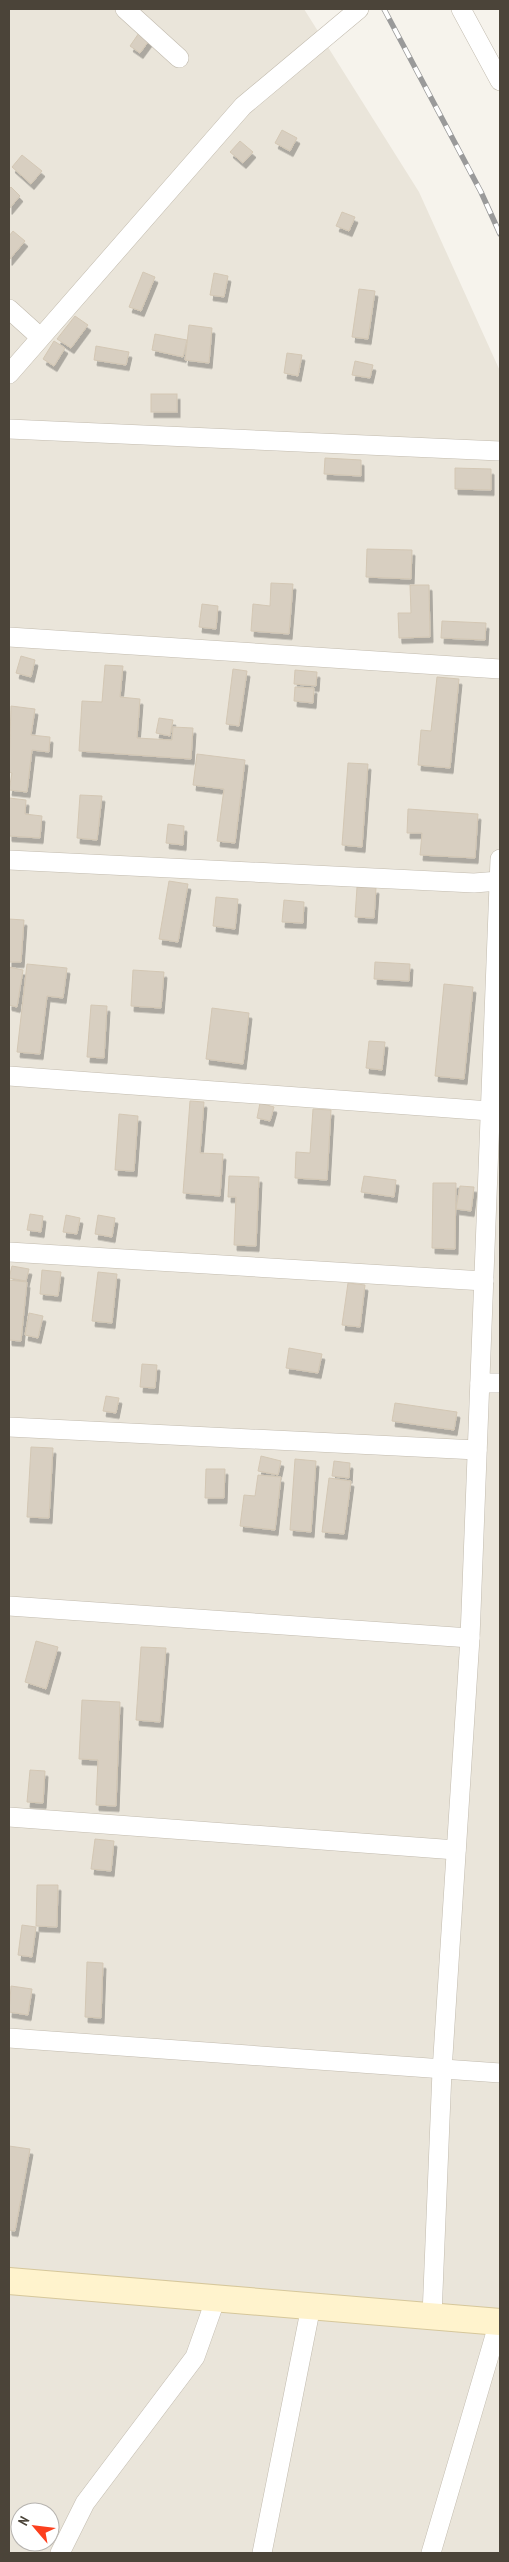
<svg xmlns="http://www.w3.org/2000/svg" width="509" height="2562" font-family="'PT Sans Narrow',sans-serif">
  <style>
    .residential { fill: #eae5da; fill-rule: evenodd }
    .building { fill: #d8cfc1; stroke: #d3c7b4; filter: url(#shadow) }
    .lines { fill: none; stroke-linecap: round; stroke-linejoin: round }
    .street-casing { stroke: #c2bbae; stroke-width: 20 }
    .secondary-casing { stroke: #d6c79b; stroke-width: 28 }
    .street { stroke: #fff; stroke-width: 19 }
    .secondary { stroke: #fff3cd; stroke-width: 26 }
    .rail-casing { stroke: #9a9a9a; stroke-width: 5.5 }
    .rail { stroke: #fff; stroke-width: 4; stroke-dasharray: 11; stroke-linecap: butt }
  </style>
  <defs>
    <filter id="shadow"><feDropShadow dx="3" dy="5.5" stdDeviation="0" flood-color="#0004"/></filter>
  </defs>
  <rect width="100%" height="100%" fill="#f6f3ec"/>
  <!-- residential -->
  <path class="residential" d="M9,9H304L419,192L500,371V2553H9ZM20,2512H50V2542H20Z"/>
  <!-- building -->
  <g class="building">
    <polygon points="141,30 151,38 140,53 130,46"/>
    <polygon points="282,130 297,138 290,151 275,143"/>
    <polygon points="240,141 253,152 243,163 230,152"/>
    <polygon points="22,155 42,171 31,184 12,167"/>
    <polygon points="11,187 20,196 9,209 9,189"/>
    <polygon points="342,212 355,217 349,231 336,226"/>
    <polygon points="13,231 25,241 9,260 9,236"/>
    <polygon points="143,272 155,277 141,311 129,307"/>
    <polygon points="214,273 228,276 224,297 210,295"/>
    <polygon points="359,289 375,291 368,339 352,337"/>
    <polygon points="75,316 88,325 71,348 57,339"/>
    <polygon points="189,325 212,328 209,363 185,360"/>
    <polygon points="155,334 187,340 183,357 152,350"/>
    <polygon points="54,341 65,348 54,366 43,359"/>
    <polygon points="96,346 129,352 126,365 94,360"/>
    <polygon points="287,353 302,355 298,376 284,373"/>
    <polygon points="355,361 373,365 370,378 352,375"/>
    <rect x="151" y="394" width="26" height="18"/>
    <polygon points="325,458 361,460 361,476 324,474"/>
    <polygon points="455,468 491,469 491,490 455,489"/>
    <polygon points="367,549 412,550 411,579 366,577"/>
    <polygon points="271,583 293,584 289,634 251,631 253,604 270,606"/>
    <polygon points="410,585 429,585 430,637 399,638 398,613 411,613"/>
    <polygon points="202,604 218,606 216,629 199,627"/>
    <polygon points="442,621 486,623 485,640 441,638"/>
    <polygon points="21,656 35,660 31,677 16,673"/>
    <polygon points="105,665 123,666 120,697 140,699 137,738 172,740 173,727 193,728 191,759 79,751 82,701 102,702"/>
    <polygon points="233,669 247,671 239,726 226,724"/>
    <polygon points="295,670 317,672 316,686 294,684"/>
    <polygon points="437,677 459,679 450,768 418,765 421,730 431,731"/>
    <polygon points="295,687 314,688 313,703 294,701"/>
    <polygon points="11,706 35,709 31,735 50,737 49,752 32,750 27,792 9,790 12,773 9,772"/>
    <polygon points="159,718 173,720 170,736 156,733"/>
    <polygon points="197,754 245,760 235,843 217,841 224,789 193,785"/>
    <polygon points="348,763 368,764 362,847 342,845"/>
    <polygon points="80,795 102,796 97,840 77,838"/>
    <polygon points="9,798 26,800 25,814 42,816 40,838 9,836"/>
    <polygon points="408,809 478,814 475,858 420,855 422,833 407,833"/>
    <polygon points="168,824 184,826 183,845 166,843"/>
    <polygon points="169,881 188,884 178,942 159,939"/>
    <polygon points="357,887 376,888 374,918 355,917"/>
    <polygon points="216,897 238,899 235,929 213,926"/>
    <polygon points="284,900 304,902 303,923 282,922"/>
    <polygon points="9,919 24,920 21,962 9,962"/>
    <polygon points="375,962 410,964 409,981 374,979"/>
    <polygon points="27,964 67,968 63,998 47,996 40,1054 17,1052"/>
    <polygon points="9,967 23,970 17,1007 9,1005"/>
    <polygon points="133,970 164,972 161,1008 131,1006"/>
    <polygon points="444,984 473,987 464,1079 435,1076"/>
    <polygon points="91,1005 107,1006 104,1058 87,1057"/>
    <polygon points="212,1008 249,1013 243,1064 206,1059"/>
    <polygon points="369,1041 385,1042 382,1070 366,1068"/>
    <polygon points="190,1101 204,1102 200,1153 223,1154 220,1196 183,1193"/>
    <polygon points="260,1103 274,1107 270,1121 257,1118"/>
    <polygon points="313,1109 331,1110 327,1180 295,1178 296,1152 310,1153"/>
    <polygon points="119,1114 138,1116 134,1171 115,1170"/>
    <polygon points="229,1176 259,1177 256,1246 234,1245 236,1197 228,1197"/>
    <polygon points="364,1176 396,1180 394,1197 361,1192"/>
    <polygon points="433,1183 456,1183 455,1249 432,1248"/>
    <polygon points="460,1186 474,1187 471,1211 456,1209"/>
    <polygon points="30,1214 43,1216 41,1232 27,1230"/>
    <polygon points="66,1215 80,1218 77,1234 63,1232"/>
    <polygon points="98,1215 115,1218 112,1237 95,1234"/>
    <polygon points="12,1266 29,1269 26,1281 9,1278"/>
    <polygon points="42,1270 61,1272 58,1296 40,1294"/>
    <polygon points="98,1272 117,1274 112,1323 92,1321"/>
    <polygon points="9,1280 27,1282 21,1341 9,1340"/>
    <polygon points="348,1283 365,1285 360,1327 342,1325"/>
    <polygon points="29,1313 43,1316 38,1338 25,1335"/>
    <polygon points="289,1348 322,1354 318,1373 286,1368"/>
    <polygon points="142,1364 157,1365 155,1388 140,1387"/>
    <polygon points="106,1396 119,1398 116,1413 103,1411"/>
    <polygon points="395,1403 457,1412 454,1430 392,1421"/>
    <polygon points="31,1447 53,1448 49,1518 27,1517"/>
    <polygon points="261,1456 281,1461 278,1475 258,1471"/>
    <polygon points="295,1459 316,1461 311,1532 290,1530"/>
    <polygon points="334,1461 350,1463 349,1478 332,1476"/>
    <polygon points="206,1469 225,1469 224,1498 205,1498"/>
    <polygon points="258,1475 281,1477 275,1530 240,1526 244,1495 255,1496"/>
    <polygon points="329,1478 351,1481 344,1534 322,1532"/>
    <polygon points="36,1641 58,1647 46,1689 25,1682"/>
    <polygon points="141,1647 166,1648 160,1722 136,1720"/>
    <polygon points="82,1700 120,1702 116,1806 96,1805 98,1760 79,1759"/>
    <polygon points="30,1770 45,1771 43,1803 27,1802"/>
    <polygon points="95,1839 114,1841 111,1871 91,1869"/>
    <polygon points="37,1885 58,1885 57,1927 36,1926"/>
    <polygon points="22,1925 36,1927 32,1957 18,1955"/>
    <polygon points="87,1962 103,1963 101,2018 85,2017"/>
    <polygon points="11,1986 32,1989 28,2015 9,2012"/>
    <polygon points="9,2146 30,2149 15,2231 9,2230"/>
  </g>
  <g class="lines">
    <defs>
      <g id="street">
        <polyline points="125,9 179,58"/>
        <polyline points="461,9 500,81"/>
        <polyline points="9,309 40,337"/>
        <polyline points="9,374 243,106 359,9"/>
        <polyline points="9,429 500,451"/>
        <polyline points="9,637 500,669"/>
        <polyline points="9,860 474,883 499,881"/>
        <polyline points="9,1076 490,1111"/>
        <polyline points="9,1252 484,1281"/>
        <polyline points="480,1383 500,1383"/>
        <polyline points="9,1427 477,1450"/>
        <polyline points="9,1606 470,1638"/>
        <polyline points="9,1817 456,1850"/>
        <polyline points="9,2038 500,2073"/>
        <polyline points="432,2316 442,2071 470,1638 500,859"/>
        <polyline points="60,2553 85,2503 195,2357 216,2298"/>
        <polyline points="262,2553 311,2306"/>
        <polyline points="431,2553 499,2322"/>
      </g>
      <polyline id="secondary" points="9,2281 500,2322"/>
    </defs>
    <!-- street casing -->
    <use href="#street" class="street-casing"/>
    <!-- secondary casing -->
    <use href="#secondary" class="secondary-casing"/>
    <!-- street -->
    <use href="#street" class="street"/>
    <!-- secondary -->
    <use href="#secondary" class="secondary"/>
    <defs>
      <polyline id="rail" points="384,9 481,192 500,234"/>
    </defs>
    <!-- rail casing -->
    <use href="#rail" class="rail-casing"/>
    <!-- rail -->
    <use href="#rail" class="rail"/>
  </g>
  <!-- border -->
  <rect width="509" height="2562" fill="none" stroke="#4b4439" stroke-width="20"/>
  <!-- north arrow -->
  <g transform="translate(35 2527) rotate(298)"><circle r="24" fill="#ffffff" stroke="#b7b4b0"/>
  <path d="M0-4L9 19L0 12L-9 19Z" fill="#fc3f1d"/>
  <text y="-8" font-size="14" font-weight="bold" text-anchor="middle" fill="#4b4439">N</text>
  </g>
</svg>
